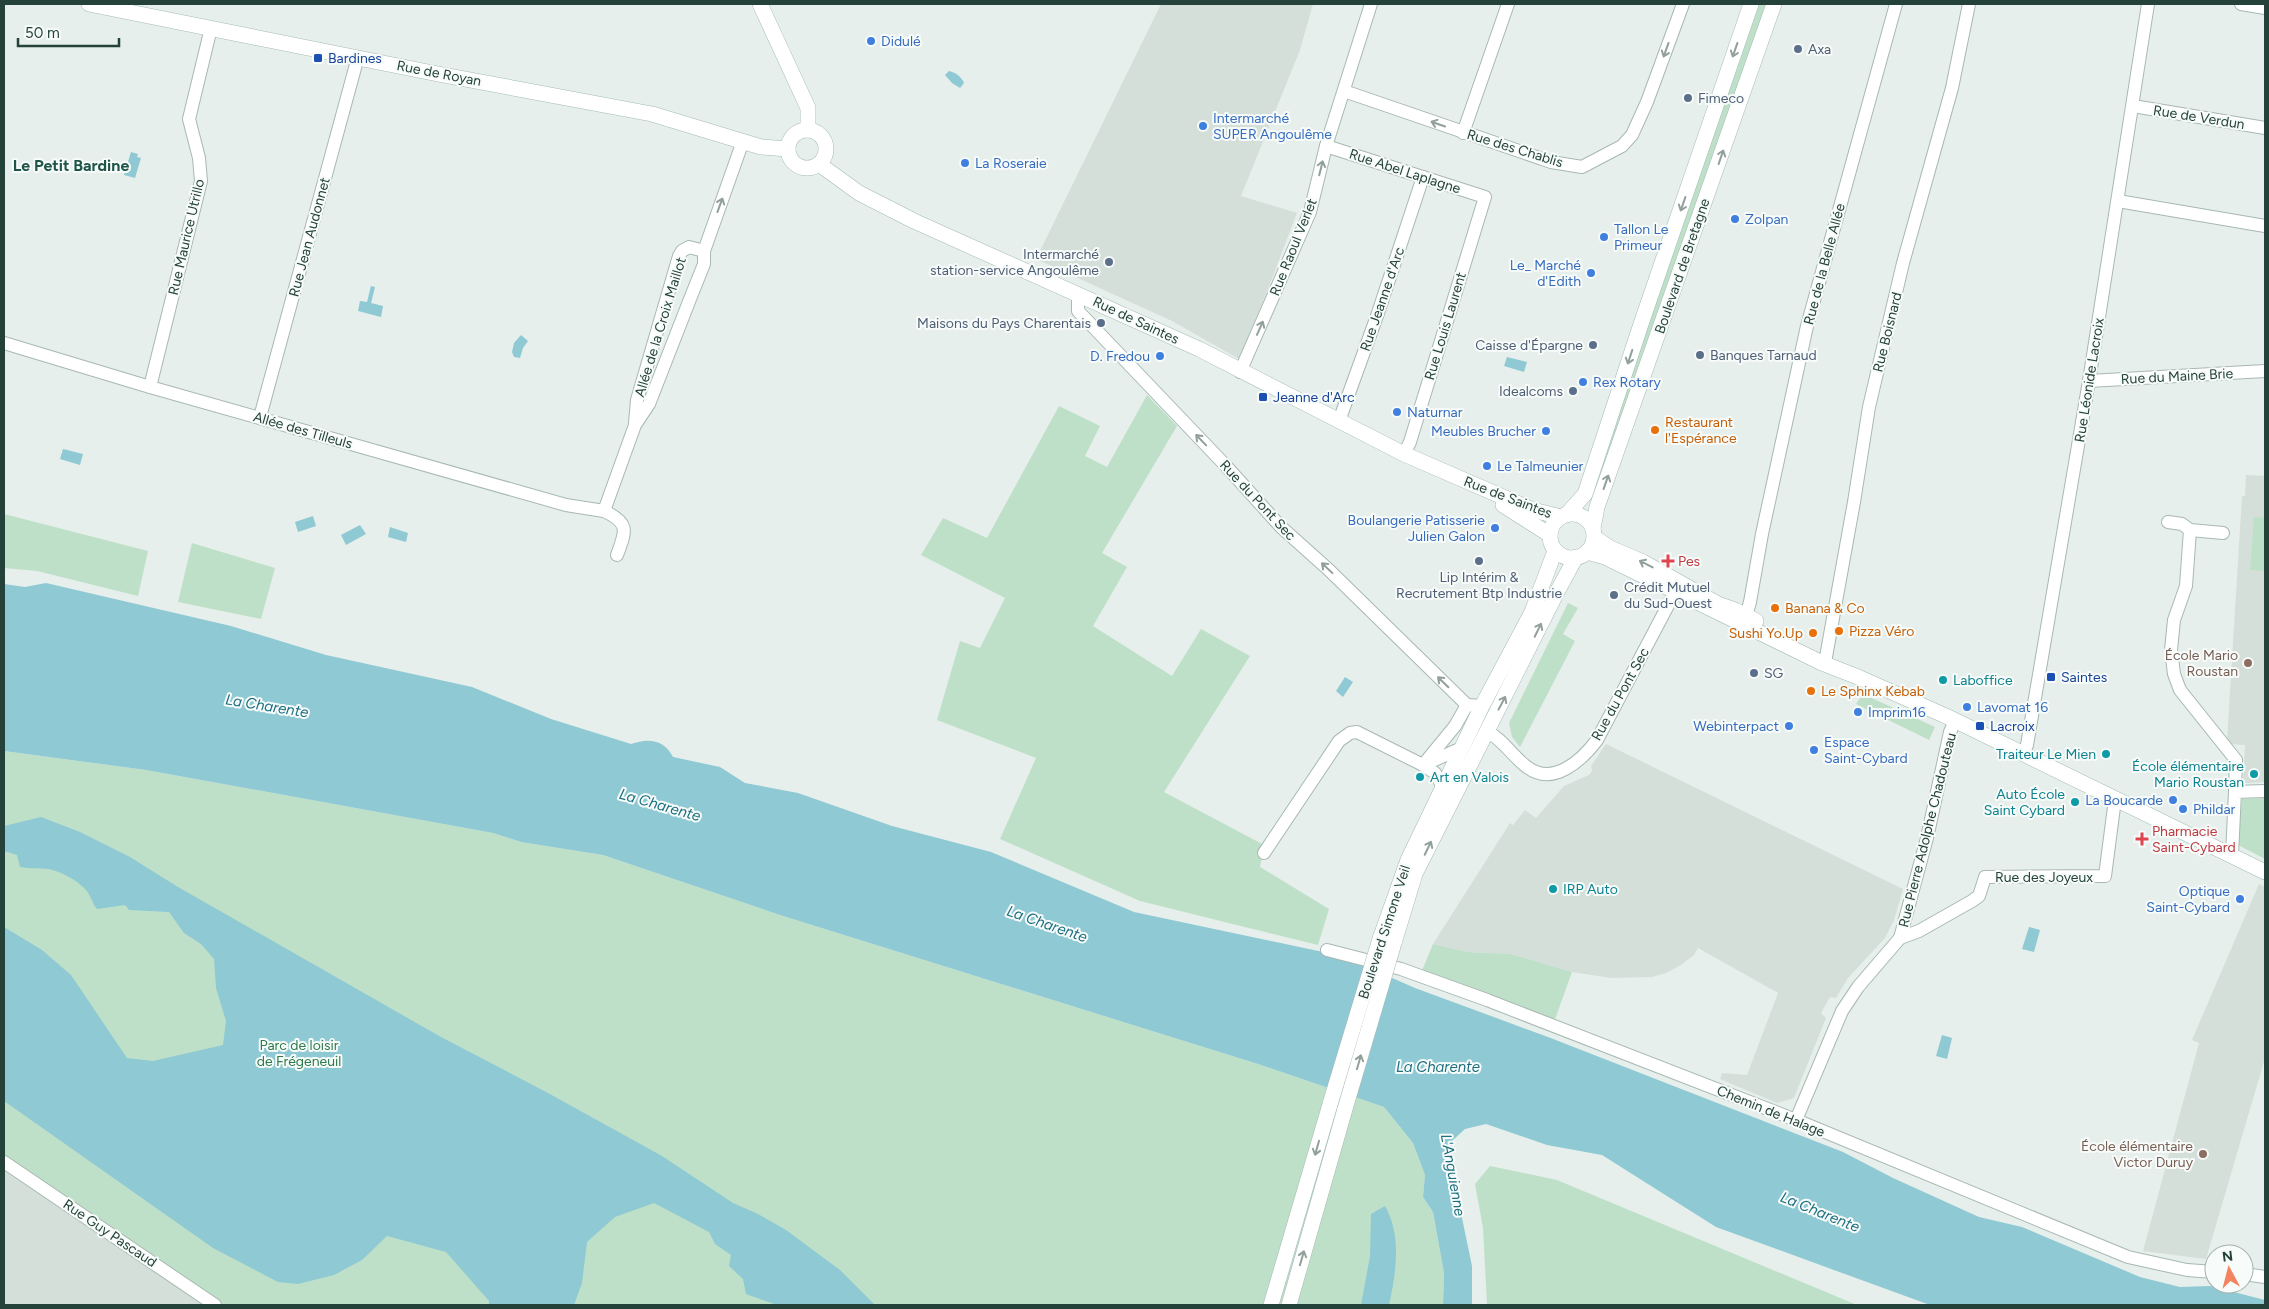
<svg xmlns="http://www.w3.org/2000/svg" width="2269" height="1309" font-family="Figtree,sans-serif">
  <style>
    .built { fill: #d4dfda }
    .green { fill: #bfe0c8 }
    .water { fill: #8ec9d4 }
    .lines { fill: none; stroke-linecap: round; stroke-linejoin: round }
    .minor-casing { stroke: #a8b8b2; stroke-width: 14 }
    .secondary-casing { stroke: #a4bbb3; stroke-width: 16 }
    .minor { stroke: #fff; stroke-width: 12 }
    .secondary { stroke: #fff; stroke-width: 15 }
    .secondary-bridge-casing { stroke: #a4bbb3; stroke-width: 16; stroke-linecap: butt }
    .secondary-bridge { stroke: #fff; stroke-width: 15 }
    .oneway { stroke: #92a09c }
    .shop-dot { fill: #3f7fe0; stroke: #f7fbf9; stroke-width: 2 }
    .service-dot { fill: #5c6f8a; stroke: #f7fbf9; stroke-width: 2 }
    .transit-dot { fill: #1a4fb4; stroke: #f7fbf9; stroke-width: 2 }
    .food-dot { fill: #e8710a; stroke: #f7fbf9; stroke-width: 2 }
    .health-dot { fill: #e0444e; stroke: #f7fbf9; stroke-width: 2 }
    .education-dot { fill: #8d6e63; stroke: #f7fbf9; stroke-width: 2 }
    .culture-dot { fill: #0f9aa8; stroke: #f7fbf9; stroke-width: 2 }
    .labels { text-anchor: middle; stroke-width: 4; stroke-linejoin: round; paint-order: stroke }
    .shop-label { font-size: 14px; fill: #366cbe; stroke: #f7fbf9; text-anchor: start }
    .service-label { font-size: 14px; fill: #4e5e75; stroke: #f7fbf9; text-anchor: start }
    .transit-label { font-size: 14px; fill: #164399; stroke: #f7fbf9; text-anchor: start }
    .street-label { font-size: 14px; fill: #24423a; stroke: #f7fbf9 }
    .food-label { font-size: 14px; fill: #c56008; stroke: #f7fbf9; text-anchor: start }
    .health-label { font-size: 14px; fill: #be3a42; stroke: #f7fbf9; text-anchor: start }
    .education-label { font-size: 14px; fill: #785e54; stroke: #f7fbf9; text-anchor: end }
    .culture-label { font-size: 14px; fill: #0d838f; stroke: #f7fbf9; text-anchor: start }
    .park-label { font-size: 14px; fill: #2d7a4b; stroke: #f7fbf9 }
    .water-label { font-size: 15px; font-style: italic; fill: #1c6f80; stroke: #f7fbf9 }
    .quarter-label { font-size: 16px; font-weight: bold; fill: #1f5548; stroke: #f7fbf9 }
  </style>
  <rect width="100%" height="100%" fill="#e6efeb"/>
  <!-- built -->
  <g class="built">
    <polygon points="1161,4 1313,4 1300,50 1241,196 1297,213 1268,289 1239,359 1172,321 1036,259"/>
    <polygon points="2246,475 2265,476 2265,782 2249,783 2243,783 2245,745 2230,744 2227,740 2242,496 2245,496"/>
    <polygon points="1606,744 1903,889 1894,920 1885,938 1848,978 1836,998 1830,997 1821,1013 1826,1018 1794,1098 1777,1103 1720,1079 1722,1073 1747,1075 1778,993 1698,948 1694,955 1681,965 1666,973 1652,977 1611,978 1572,972 1511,954 1467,952 1433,944 1510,823 1513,825 1525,810 1536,818 1564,786 1589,775 1592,771 1591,766"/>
    <polygon points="2259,884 2265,887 2265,1058 2206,1259 2143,1251 2199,1043 2192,1040"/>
    <polygon points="4,1150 222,1305 4,1305"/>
  </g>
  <!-- green -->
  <g class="green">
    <polygon points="1759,4 1768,4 1595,496 1594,493 1632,364"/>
    <polygon points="1147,395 1177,426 1102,553 1127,567 1093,626 1172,676 1201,629 1250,656 1164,792 1264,845 1260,867 1329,909 1318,945 1140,901 1000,839 1036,758 937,720 960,641 980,648 1005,598 921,555 943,518 987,538 1059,406 1100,426 1085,456 1107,467"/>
    <polygon points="4,514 148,551 138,596 37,571 4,568"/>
    <polygon points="2254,517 2265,518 2265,571 2250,570"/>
    <polygon points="192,543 275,568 261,619 178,602"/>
    <polygon points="1568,603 1578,608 1563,634 1575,641 1520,747 1512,737 1509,723"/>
    <polygon points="1863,694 1935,727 1929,740 1856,704"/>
    <polygon points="4,751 146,770 493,833 521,842 603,855 780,915 1258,1064 1384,1107 1413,1143 1425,1175 1423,1197 1433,1212 1444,1273 1443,1305 217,1305 4,1157"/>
    <polygon points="2265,798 2265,859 2238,845 2242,799"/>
    <polygon points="1433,944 1467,952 1511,954 1572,972 1554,1022 1421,973"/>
    <polygon points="1490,1166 1557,1180 1857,1305 1487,1305 1483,1228 1475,1184"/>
  </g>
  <!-- water -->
  <g class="water">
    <path d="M949,71C956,73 961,76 964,83L960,88L952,83L945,75Z"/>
    <polygon points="131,152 138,154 137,157 141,158 135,178 124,175"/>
    <polygon points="371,286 375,287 371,303 383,306 381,317 358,311 360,301 367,302"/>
    <polygon points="521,335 528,341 523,348 520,358 514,357 512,352 514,343"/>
    <polygon points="1507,357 1527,362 1524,372 1504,366"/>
    <polygon points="63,449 83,454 80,465 60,459"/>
    <polygon points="313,516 316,526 298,532 295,522"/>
    <polygon points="360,525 366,534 346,545 341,535"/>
    <polygon points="390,527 408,533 406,542 388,537"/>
    <path d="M46,583L231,626L326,655L472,687L551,719L631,744C648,738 664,739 673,757L720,767L745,783L798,793L892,826L991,852L1134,912L1342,956L1415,988L1548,1037L1843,1152L1893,1178L1979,1217L2022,1227L2140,1277L2180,1287L2210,1286L2265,1300V1305H1930L1716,1227L1602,1155L1547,1145L1486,1124L1465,1129L1452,1141L1453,1175L1472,1266V1305H1443L1444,1273L1433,1212L1423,1197L1425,1175L1413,1143L1384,1107L1258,1064L780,915L603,855L521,842L493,833L146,770L4,751V584L25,587Z"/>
    <polygon points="1345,677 1353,682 1343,697 1336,691"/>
    <path d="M41,817L80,832L130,857L178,887L441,1037L548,1093L662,1156L733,1203L758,1214L786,1230L840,1270L875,1305H777L746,1294L743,1279L729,1266L731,1255L715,1244L709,1232L654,1203L615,1217L587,1242L582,1283L574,1305H489V1301L446,1252L387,1236L362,1260L334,1275L298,1284L278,1282L213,1248L4,1101V927L42,950L71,975L127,1058L153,1061L223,1045L226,1021L216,988L214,959L201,944L184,933L169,912L129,910L125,905L97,909C92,903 91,895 85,889C77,880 60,871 48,869C38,868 30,869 20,867L17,855L4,851V826Z"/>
    <polygon points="2029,927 2040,930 2034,952 2022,949"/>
    <polygon points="1942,1035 1952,1038 1947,1059 1936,1056"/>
    <path d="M1385,1206C1402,1236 1396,1273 1389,1305H1361L1370,1256L1371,1214Z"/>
  </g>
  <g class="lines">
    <defs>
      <g id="minor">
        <polyline points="2241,4 2265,8"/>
        <polyline points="1344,91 1551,162 1582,167 1622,146 1632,135 1647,102 1683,4"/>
        <polyline points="2133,106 2265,128"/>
        <polyline points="1463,133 1508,4"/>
        <polyline points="1326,146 1485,197 1410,442 1404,454"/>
        <polyline points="2118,201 2265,226"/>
        <polyline points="1078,294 1078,311 1226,466 1281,527 1329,570 1467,705 1482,706"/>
        <polyline points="4,343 150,387 566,505 604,511"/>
        <polyline points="1240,372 1310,212 1326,146 1371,4"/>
        <polyline points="2089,381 2265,371"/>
        <polyline points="150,387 201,181 199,158 189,119 211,28"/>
        <polyline points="260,417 358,57"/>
        <polyline points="1339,421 1377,316 1423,177"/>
        <polyline points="635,423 637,400 679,256 682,251 689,247 704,251"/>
        <polyline points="2168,522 2182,524 2190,530 2223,533"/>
        <polyline points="2190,530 2186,586 2174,620 2171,650 2174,674 2180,690 2236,760 2235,792"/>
        <path d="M617,555C626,531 630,523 604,511L635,425L649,404L690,299L704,264V251L743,141"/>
        <polyline points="1746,616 1750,602 1762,534 1807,326 1896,4"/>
        <polyline points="1822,663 1826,657 1854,502 1869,407 1903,263 1952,88 1969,4"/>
        <path d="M1486,731C1503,739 1512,756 1527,767C1553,787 1582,760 1597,740L1674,594L1684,589"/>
        <polyline points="2022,754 2027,745 2089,381 2148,4"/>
        <polyline points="1443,787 1435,773 1423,765 1462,748"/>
        <polyline points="1264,853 1339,741 1350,733 1357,732 1423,765 1455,726 1467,705"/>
        <polyline points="2232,855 2235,792 2265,791"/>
        <polyline points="1900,938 1919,931 1972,901 1979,896 1985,877 2105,876 2114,807 2117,801"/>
        <polyline points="1327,950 1401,969 1487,1000 1796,1120 2128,1257 2187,1270 2214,1272"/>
        <polyline points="1796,1120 1842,1011 1858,987 1900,938 1927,838 1950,732 1955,721"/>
        <polyline points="4,1162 215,1305"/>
        <polyline points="2244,1274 2265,1277"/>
      </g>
      <g id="secondary">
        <polyline points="89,4 438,74 652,114 761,147 788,149"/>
        <polyline points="760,4 808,108 808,130"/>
        <circle cx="807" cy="149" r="19"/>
        <polyline points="819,164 859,193 914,221 1199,349 1404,454 1533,510 1561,517"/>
        <polyline points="1503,505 1550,535"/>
        <circle cx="1572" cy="536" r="22"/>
        <polyline points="1566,515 1585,494 1641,324 1751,4"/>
        <polyline points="1593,528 1597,507 1774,4"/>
        <polyline points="1594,537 1610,548 1643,562 1718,604 1735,610 1756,621"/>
        <polyline points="1587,552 1605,557 1822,663 1858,677 1948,717 2265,872"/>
        <polyline points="1380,939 1408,860 1482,706 1532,612 1555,551"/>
        <polyline points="1394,943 1415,874 1557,592 1576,557"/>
        <polyline points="1271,1305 1331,1101"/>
        <polyline points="1289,1305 1345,1109"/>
      </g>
    </defs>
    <!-- minor casing -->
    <use href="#minor" class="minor-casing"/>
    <!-- secondary casing -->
    <use href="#secondary" class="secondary-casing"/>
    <!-- minor -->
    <use href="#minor" class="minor"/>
    <!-- secondary -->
    <use href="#secondary" class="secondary"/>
    <defs>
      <g id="secondary-bridge">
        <polyline points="1331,1101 1380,939"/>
        <polyline points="1345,1109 1394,943"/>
      </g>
    </defs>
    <!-- secondary-bridge casing -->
    <use href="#secondary-bridge" class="secondary-bridge-casing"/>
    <!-- secondary-bridge -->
    <use href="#secondary-bridge" class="secondary-bridge"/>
  </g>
  <!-- one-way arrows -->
  <defs><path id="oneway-shaft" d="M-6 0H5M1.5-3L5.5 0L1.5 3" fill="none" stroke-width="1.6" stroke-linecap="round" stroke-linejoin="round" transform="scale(1.25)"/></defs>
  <g class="oneway">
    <use href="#oneway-shaft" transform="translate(1666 50) rotate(110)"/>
    <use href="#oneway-shaft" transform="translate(1735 50) rotate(109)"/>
    <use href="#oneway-shaft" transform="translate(1438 124) rotate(-161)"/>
    <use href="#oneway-shaft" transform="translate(1721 157) rotate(-71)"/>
    <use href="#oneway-shaft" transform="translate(1321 168) rotate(-76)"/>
    <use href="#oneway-shaft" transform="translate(1683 204) rotate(109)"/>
    <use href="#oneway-shaft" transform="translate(720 205) rotate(-70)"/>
    <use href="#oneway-shaft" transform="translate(1260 328) rotate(-66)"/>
    <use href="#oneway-shaft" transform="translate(1630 357) rotate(108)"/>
    <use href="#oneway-shaft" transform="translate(1201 440) rotate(-134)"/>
    <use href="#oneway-shaft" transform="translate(1606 482) rotate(-71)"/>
    <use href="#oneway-shaft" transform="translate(1646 564) rotate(-153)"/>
    <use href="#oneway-shaft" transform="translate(1327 568) rotate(-137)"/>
    <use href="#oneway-shaft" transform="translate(1538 630) rotate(-64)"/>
    <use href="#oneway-shaft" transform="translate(1443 682) rotate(-136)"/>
    <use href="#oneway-shaft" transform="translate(1502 703) rotate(-62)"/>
    <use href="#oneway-shaft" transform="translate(1428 848) rotate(-64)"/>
    <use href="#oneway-shaft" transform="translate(1359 1062) rotate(-74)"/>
    <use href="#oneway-shaft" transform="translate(1317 1148) rotate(106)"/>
    <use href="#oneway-shaft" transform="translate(1302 1258) rotate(-74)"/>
  </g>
  <!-- markers -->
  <g class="shop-dot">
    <circle cx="871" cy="41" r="5"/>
    <circle cx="1203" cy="126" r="5"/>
    <circle cx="965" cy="163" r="5"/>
    <circle cx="1735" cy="219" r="5"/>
    <circle cx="1604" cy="237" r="5"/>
    <circle cx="1591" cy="273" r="5"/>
    <circle cx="1160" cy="356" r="5"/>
    <circle cx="1583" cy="382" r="5"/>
    <circle cx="1397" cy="412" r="5"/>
    <circle cx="1546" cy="431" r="5"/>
    <circle cx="1487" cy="466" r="5"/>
    <circle cx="1495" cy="528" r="5"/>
    <circle cx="1967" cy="707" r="5"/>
    <circle cx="1858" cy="712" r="5"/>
    <circle cx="1789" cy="726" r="5"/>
    <circle cx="1814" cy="750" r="5"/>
    <circle cx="2173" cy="800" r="5"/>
    <circle cx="2183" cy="809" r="5"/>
    <circle cx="2240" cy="899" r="5"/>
  </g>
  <g class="service-dot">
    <circle cx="1798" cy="49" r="5"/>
    <circle cx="1688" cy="98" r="5"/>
    <circle cx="1109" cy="262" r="5"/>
    <circle cx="1101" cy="323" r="5"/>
    <circle cx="1593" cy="345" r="5"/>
    <circle cx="1700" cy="355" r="5"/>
    <circle cx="1573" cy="391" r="5"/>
    <circle cx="1479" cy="561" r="5"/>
    <circle cx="1614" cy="595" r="5"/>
    <circle cx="1754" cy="673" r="5"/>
  </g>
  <g class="transit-dot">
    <rect x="313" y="53" width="10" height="10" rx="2.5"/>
    <rect x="1258" y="392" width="10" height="10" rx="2.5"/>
    <rect x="2046" y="672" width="10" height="10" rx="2.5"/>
    <rect x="1975" y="721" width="10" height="10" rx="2.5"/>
  </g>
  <g class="food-dot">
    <circle cx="1655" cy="430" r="5"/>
    <circle cx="1775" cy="608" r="5"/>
    <circle cx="1839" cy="631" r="5"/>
    <circle cx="1813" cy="633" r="5"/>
    <circle cx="1811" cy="691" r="5"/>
  </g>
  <g class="health-dot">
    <path d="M1665.5 553.5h5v5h5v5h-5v5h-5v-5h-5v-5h5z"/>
    <path d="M2139.5 831.5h5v5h5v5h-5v5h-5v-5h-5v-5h5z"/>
  </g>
  <g class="education-dot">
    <circle cx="2248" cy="663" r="5"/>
    <circle cx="2203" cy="1154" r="5"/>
  </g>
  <g class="culture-dot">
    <circle cx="1943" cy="680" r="5"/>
    <circle cx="2106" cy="754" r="5"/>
    <circle cx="2254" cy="774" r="5"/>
    <circle cx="1420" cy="777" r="5"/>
    <circle cx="2075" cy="802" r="5"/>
    <circle cx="1553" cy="889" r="5"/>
  </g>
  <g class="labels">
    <!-- shop labels -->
    <g class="shop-label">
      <text x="881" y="46">Didulé</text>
      <text x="1213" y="123">Intermarché<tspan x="1213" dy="16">SUPER Angoulême</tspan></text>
      <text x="975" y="168">La Roseraie</text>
      <text x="1745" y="224">Zolpan</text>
      <text x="1614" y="234">Tallon Le<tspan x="1614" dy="16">Primeur</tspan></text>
      <text x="1581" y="270" text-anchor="end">Le_ Marché<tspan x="1581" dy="16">d'Edith</tspan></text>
      <text x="1150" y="361" text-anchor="end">D. Fredou</text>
      <text x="1593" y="387">Rex Rotary</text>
      <text x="1407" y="417">Naturnar</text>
      <text x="1536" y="436" text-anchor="end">Meubles Brucher</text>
      <text x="1497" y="471">Le Talmeunier</text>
      <text x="1485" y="525" text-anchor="end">Boulangerie Patisserie<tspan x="1485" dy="16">Julien Galon</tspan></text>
      <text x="1977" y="712">Lavomat 16</text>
      <text x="1868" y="717">Imprim16</text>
      <text x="1779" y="731" text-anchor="end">Webinterpact</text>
      <text x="1824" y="747">Espace<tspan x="1824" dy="16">Saint-Cybard</tspan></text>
      <text x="2163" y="805" text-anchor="end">La Boucarde</text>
      <text x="2193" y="814">Phildar</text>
      <text x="2230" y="896" text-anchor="end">Optique<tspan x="2230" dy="16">Saint-Cybard</tspan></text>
    </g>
    <!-- service labels -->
    <g class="service-label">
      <text x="1808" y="54">Axa</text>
      <text x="1698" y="103">Fimeco</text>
      <text x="1099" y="259" text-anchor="end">Intermarché<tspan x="1099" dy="16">station-service Angoulême</tspan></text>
      <text x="1091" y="328" text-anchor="end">Maisons du Pays Charentais</text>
      <text x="1583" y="350" text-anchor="end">Caisse d'Épargne</text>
      <text x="1710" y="360">Banques Tarnaud</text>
      <text x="1563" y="396" text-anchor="end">Idealcoms</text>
      <text x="1479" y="582" text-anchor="middle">Lip Intérim &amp;<tspan x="1479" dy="16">Recrutement Btp Industrie</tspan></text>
      <text x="1624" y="592">Crédit Mutuel<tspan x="1624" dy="16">du Sud-Ouest</tspan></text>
      <text x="1764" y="678">SG</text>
    </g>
    <!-- transit labels -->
    <g class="transit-label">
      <text x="328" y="63">Bardines</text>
      <text x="1273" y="402">Jeanne d'Arc</text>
      <text x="2061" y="682">Saintes</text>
      <text x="1990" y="731">Lacroix</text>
    </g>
    <!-- street labels -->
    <g class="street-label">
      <text transform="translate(439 73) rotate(11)" y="5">Rue de Royan</text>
      <text transform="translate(2199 117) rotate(9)" y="5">Rue de Verdun</text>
      <text transform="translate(1515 148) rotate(17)" y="5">Rue des Chablis</text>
      <text transform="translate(1405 171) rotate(18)" y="5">Rue Abel Laplagne</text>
      <text transform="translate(186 237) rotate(-77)" y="5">Rue Maurice Utrillo</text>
      <text transform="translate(309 237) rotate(-75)" y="5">Rue Jean Audonnet</text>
      <text transform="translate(1293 247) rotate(-68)" y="5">Rue Raoul Verlet</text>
      <text transform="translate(1824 264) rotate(-75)" y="5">Rue de la Belle Allée</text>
      <text transform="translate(1682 266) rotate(-71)" y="5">Boulevard de Bretagne</text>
      <text transform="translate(1382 299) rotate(-71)" y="5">Rue Jeanne d'Arc</text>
      <text transform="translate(1136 320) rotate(25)" y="5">Rue de Saintes</text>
      <text transform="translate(1445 326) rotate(-73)" y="5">Rue Louis Laurent</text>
      <text transform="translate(660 327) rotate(-73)" y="5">Allée de la Croix Maillot</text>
      <text transform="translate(1887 332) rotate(-76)" y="5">Rue Boisnard</text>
      <text transform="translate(2177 376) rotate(-3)" y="5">Rue du Maine Brie</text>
      <text transform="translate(2089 380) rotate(-81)" y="5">Rue Léonide Lacroix</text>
      <text transform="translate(303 430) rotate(16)" y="5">Allée des Tilleuls</text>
      <text transform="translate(1508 497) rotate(21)" y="5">Rue de Saintes</text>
      <text transform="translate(1258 500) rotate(47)" y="5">Rue du Pont Sec</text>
      <text transform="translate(1620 694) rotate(-61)" y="5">Rue du Pont Sec</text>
      <text transform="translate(1927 830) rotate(-76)" y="5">Rue Pierre Adolphe Chadouteau</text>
      <text x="2044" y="882">Rue des Joyeux</text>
      <text transform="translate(1384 932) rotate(-72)" y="5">Boulevard Simone Veil</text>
      <text transform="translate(1771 1111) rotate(22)" y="5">Chemin de Halage</text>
      <text transform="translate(110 1233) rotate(34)" y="5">Rue Guy Pascaud</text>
    </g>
    <!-- food labels -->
    <g class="food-label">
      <text x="1665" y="427">Restaurant<tspan x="1665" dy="16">l'Espérance</tspan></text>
      <text x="1785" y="613">Banana &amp; Co</text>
      <text x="1849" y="636">Pizza Véro</text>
      <text x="1803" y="638" text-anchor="end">Sushi Yo.Up</text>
      <text x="1821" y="696">Le Sphinx Kebab</text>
    </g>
    <!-- health labels -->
    <g class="health-label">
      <text x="1678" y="566">Pes</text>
      <text x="2152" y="836">Pharmacie<tspan x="2152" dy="16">Saint-Cybard</tspan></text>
    </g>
    <!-- education labels -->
    <g class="education-label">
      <text x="2238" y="660">École Mario<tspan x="2238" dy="16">Roustan</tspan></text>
      <text x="2193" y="1151">École élémentaire<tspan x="2193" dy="16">Victor Duruy</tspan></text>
    </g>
    <!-- culture labels -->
    <g class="culture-label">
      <text x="1953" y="685">Laboffice</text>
      <text x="2096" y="759" text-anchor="end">Traiteur Le Mien</text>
      <text x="2244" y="771" text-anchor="end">École élémentaire<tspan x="2244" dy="16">Mario Roustan</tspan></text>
      <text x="1430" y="782">Art en Valois</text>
      <text x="2065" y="799" text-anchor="end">Auto École<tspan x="2065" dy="16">Saint Cybard</tspan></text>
      <text x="1563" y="894">IRP Auto</text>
    </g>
    <!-- park labels -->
    <g class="park-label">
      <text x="299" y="1050">Parc de loisir<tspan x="299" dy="16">de Frégeneuil</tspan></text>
    </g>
    <!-- water labels -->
    <g class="water-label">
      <text transform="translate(267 706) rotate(9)" y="5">La Charente</text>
      <text transform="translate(660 805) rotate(16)" y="5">La Charente</text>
      <text transform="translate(1047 924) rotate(19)" y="5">La Charente</text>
      <text x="1438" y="1072">La Charente</text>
      <text transform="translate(1453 1175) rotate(80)" y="5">L'Anguienne</text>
      <text transform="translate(1820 1212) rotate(22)" y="5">La Charente</text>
    </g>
    <!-- quarter labels -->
    <g class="quarter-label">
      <text x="71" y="171">Le Petit Bardine</text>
    </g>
  </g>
  <!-- border -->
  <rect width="2269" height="1309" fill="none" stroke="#24423a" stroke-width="10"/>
  <!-- north arrow -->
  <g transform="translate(2229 1269) rotate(353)"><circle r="24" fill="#f7fbf9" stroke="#a3b1ad"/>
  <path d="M0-4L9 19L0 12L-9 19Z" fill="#f4845f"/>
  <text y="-8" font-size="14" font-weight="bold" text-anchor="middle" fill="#24423a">N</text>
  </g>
  <!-- scale -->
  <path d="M18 38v8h101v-8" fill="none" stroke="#24423a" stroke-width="2.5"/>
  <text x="25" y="38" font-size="15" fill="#24423a" stroke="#f7fbf9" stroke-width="4" paint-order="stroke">50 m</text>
</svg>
